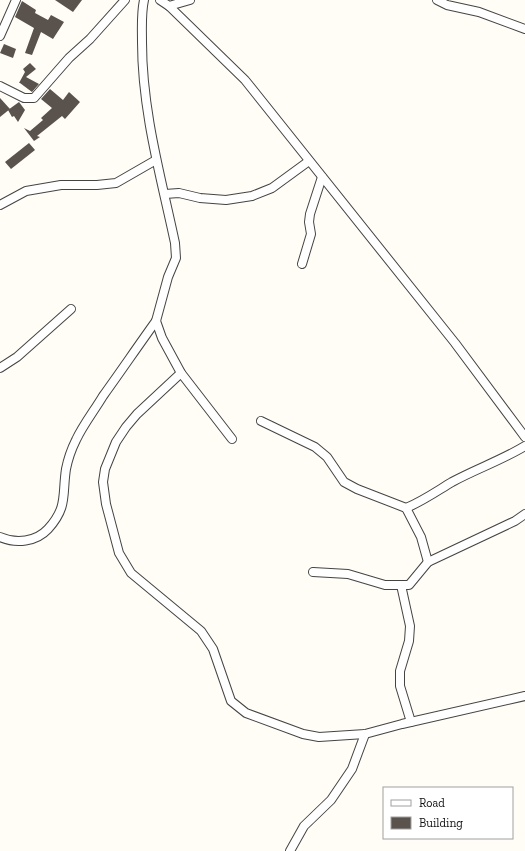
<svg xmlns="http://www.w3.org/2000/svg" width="525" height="851" font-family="'Zilla Slab',serif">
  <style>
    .building { fill: #5a524d }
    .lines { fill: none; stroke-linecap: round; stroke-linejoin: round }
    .minor-casing { stroke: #444; stroke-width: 10 }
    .minor { stroke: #fff; stroke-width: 8 }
  </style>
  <rect width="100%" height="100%" fill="#fffdf5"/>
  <!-- building -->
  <g class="building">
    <polygon points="55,0 82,0 73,12"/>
    <polygon points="22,1 36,10 35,13 48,20 51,15 64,22 53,39 41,32 32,55 25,53 34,28 15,17"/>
    <polygon points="4,44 16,49 13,58 0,53"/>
    <polygon points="30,63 36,69 26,77 39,84 32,92 20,83 19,83 25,72 23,69"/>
    <polygon points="50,89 63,100 69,92 80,102 65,119 62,116 37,136 40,137 34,141 24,128 30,131 43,120 41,118 52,108 41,99"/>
    <polygon points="0,98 10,109 0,117"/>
    <polygon points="19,102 25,110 18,122 14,116 12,117 8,110"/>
    <polygon points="29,143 35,150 11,169 5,162"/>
  </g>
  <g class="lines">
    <defs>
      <g id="minor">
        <path d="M144,0C141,14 142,28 142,42C142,111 161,177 175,243L176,258L168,277L156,321L162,338L181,373L232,439"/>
        <polyline points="160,0 169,6 190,0"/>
        <polyline points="437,0 447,5 479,12 525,29"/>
        <polyline points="169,6 245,80 455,343 525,437"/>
        <polyline points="0,36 16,0"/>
        <polyline points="0,86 24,98 34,98 69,58 90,39 125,0"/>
        <polyline points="165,194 179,193 200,198 226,200 252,196 272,188 309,161"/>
        <polyline points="0,205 26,191 61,185 97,185 116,183 156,160"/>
        <polyline points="302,264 311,234 309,222 310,214 322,177"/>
        <polyline points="0,368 17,357 71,309"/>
        <polyline points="181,373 137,414 126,427 116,442 105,469 103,482 106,504 119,553 131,573 201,631 213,649 231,701 246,713 303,734 319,737 365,734 402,724 525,696"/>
        <polyline points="261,421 315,447 327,457 344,482 357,489 406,508 421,537 428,562"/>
        <path d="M406,508C423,501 437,491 452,482C476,469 502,460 525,446"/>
        <path d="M0,537C16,544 36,542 48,529C68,507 62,495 66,469C68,459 71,450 76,440C83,425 94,411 103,396C121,371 138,346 156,321"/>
        <polyline points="313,572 348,574 385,585 409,585 428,562 515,521 525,514"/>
        <polyline points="401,585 410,626 409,641 400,671 400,686 411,722"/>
        <polyline points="290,851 304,826 331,800 352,769 365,734"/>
      </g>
    </defs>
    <!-- minor casing -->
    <use href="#minor" class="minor-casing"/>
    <!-- minor -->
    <use href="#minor" class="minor"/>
  </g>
  <!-- legend -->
  <rect x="383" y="787" width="130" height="52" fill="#ffffff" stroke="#a0a0a0"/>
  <rect x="391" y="800" width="20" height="6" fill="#ffffff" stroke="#a0a0a0"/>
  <text x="419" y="807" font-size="12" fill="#111111">Road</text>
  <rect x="391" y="817" width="20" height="12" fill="#5a524d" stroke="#a0a0a0"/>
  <text x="419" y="827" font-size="12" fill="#111111">Building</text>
</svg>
